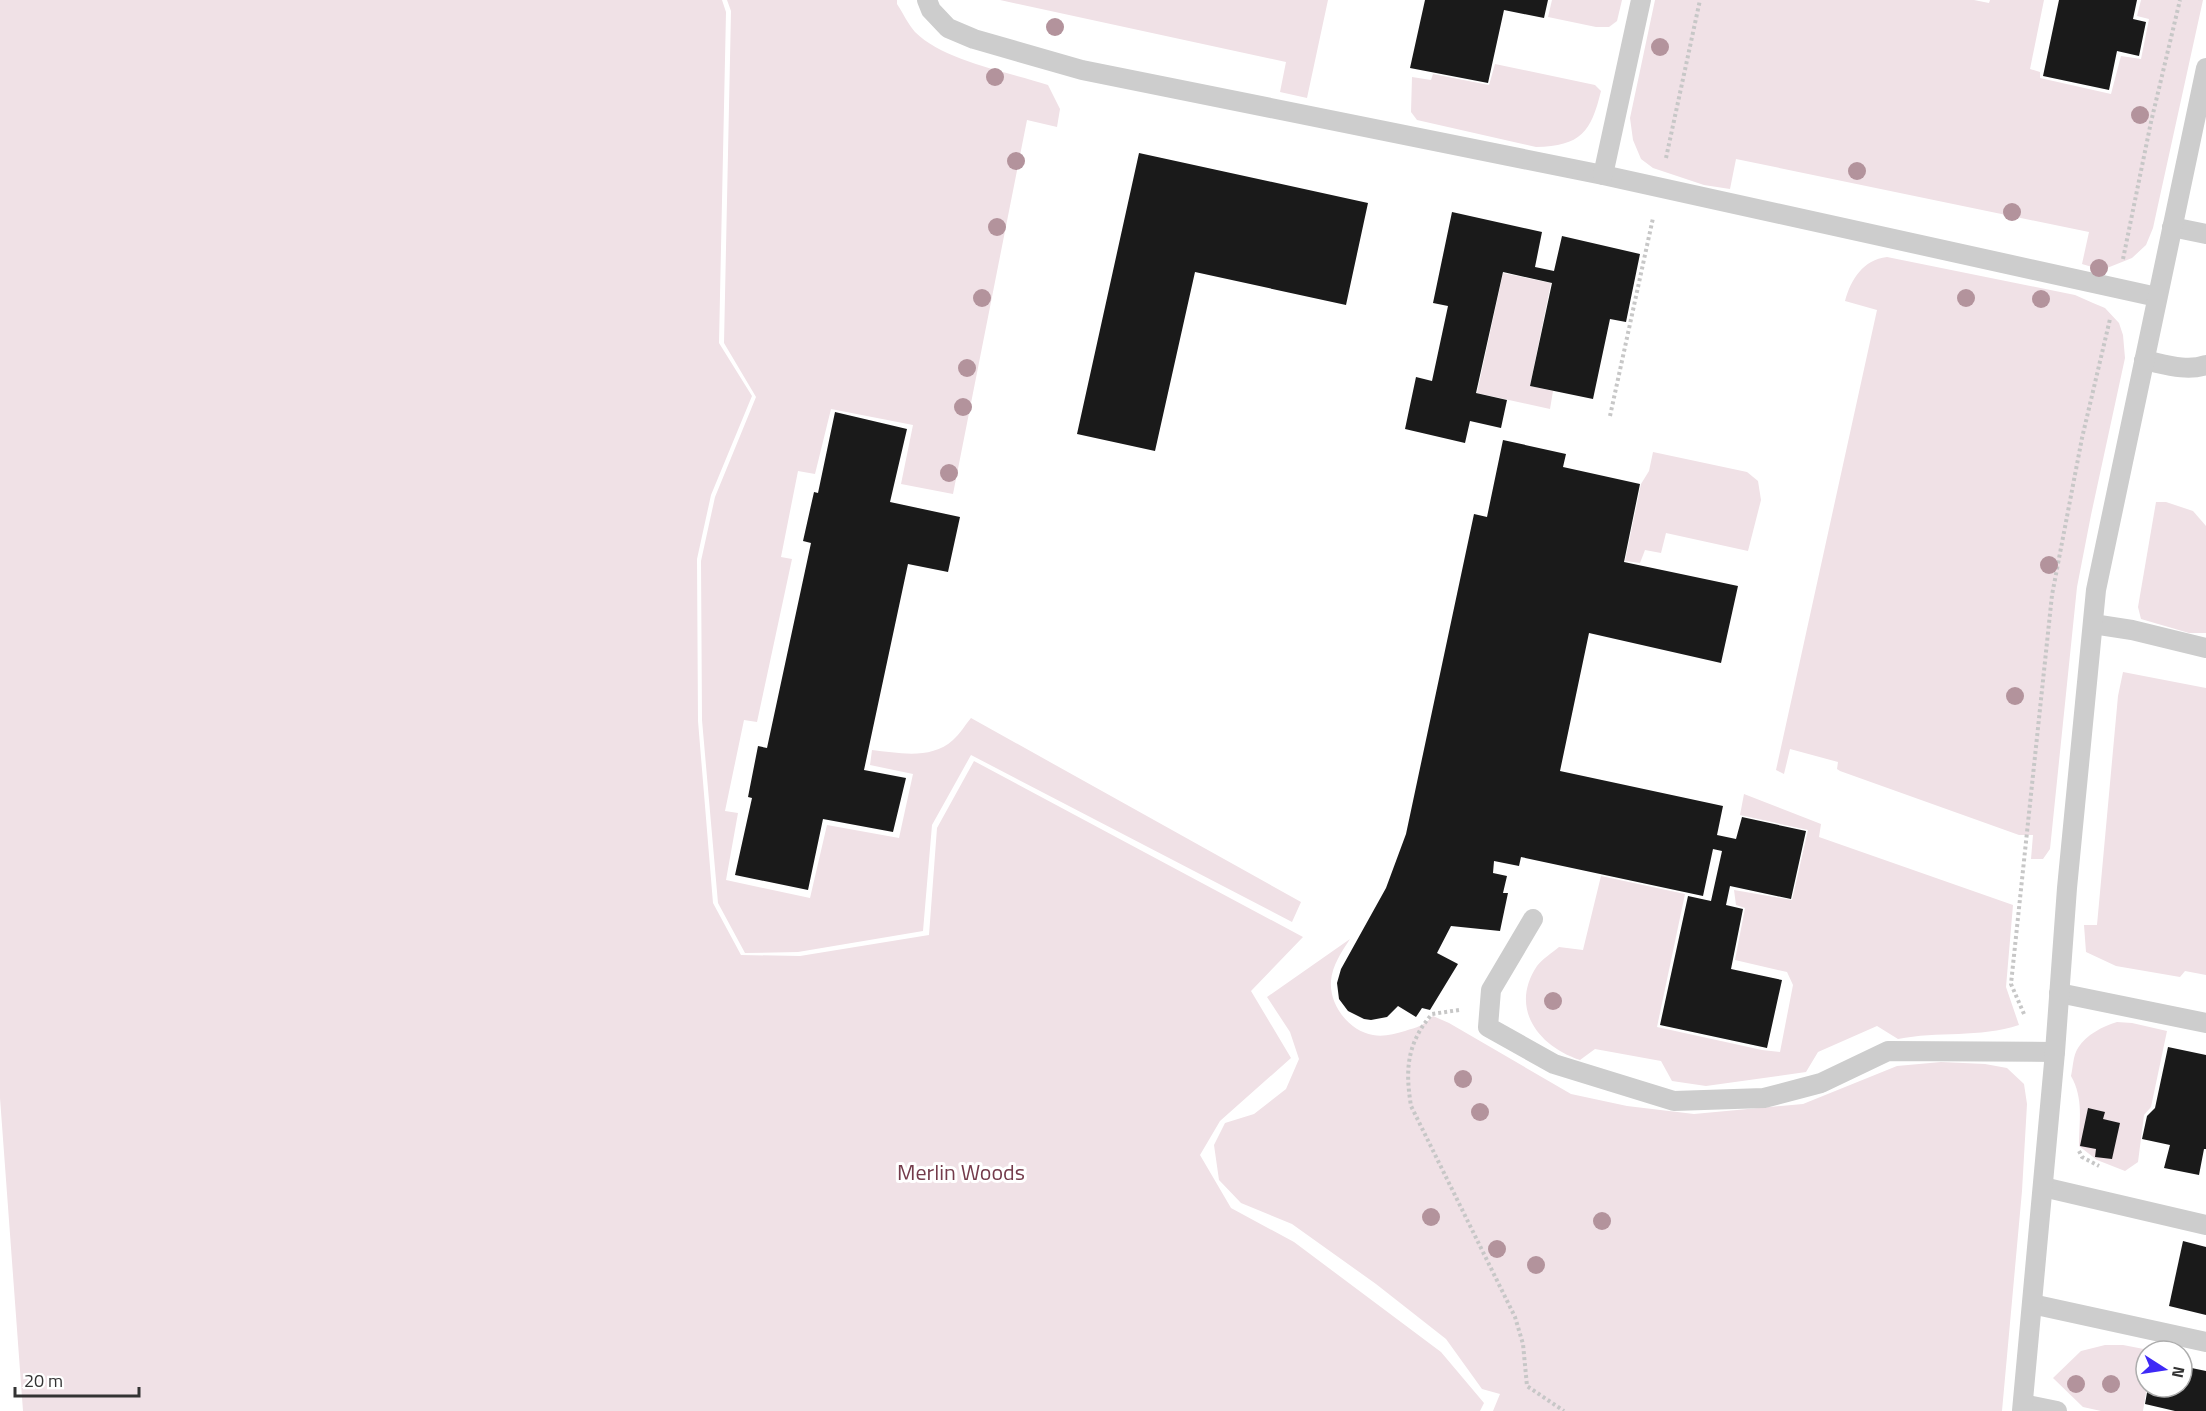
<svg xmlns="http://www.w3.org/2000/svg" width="2206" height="1411" font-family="'Titillium Web',sans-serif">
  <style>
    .green { fill: #f0e1e6 }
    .building { fill: #1a1a1a }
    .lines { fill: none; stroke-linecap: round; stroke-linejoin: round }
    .path { stroke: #c7c7c7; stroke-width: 4; stroke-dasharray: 3 3; stroke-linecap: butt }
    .service { stroke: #cdcdcd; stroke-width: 20 }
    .tree { fill: #b3939c }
    .labels { text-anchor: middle; stroke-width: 6; stroke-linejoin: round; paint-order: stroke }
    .park-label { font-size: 22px; fill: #743b4b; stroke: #fff }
  </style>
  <rect width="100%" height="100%" fill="#fff"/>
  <!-- green -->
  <g class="green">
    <polygon points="0,0 722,0 726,12 719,343 752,396 711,495 697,559 698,721 713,903 741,955 800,956 929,935 937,828 974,761 1303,937 1251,991 1291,1058 1220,1121 1200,1155 1231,1208 1294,1242 1441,1352 1484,1403 1480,1411 23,1411 0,1098"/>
    <path d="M727,0H897V4C903,13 908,24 915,32C944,61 1009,72 1048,85L1060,109L1057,127L1027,120L953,494L901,484L913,425L831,409L815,474L798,471L781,557L792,559L757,722L744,720L725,811L738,813L726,880L810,898L827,825L899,838L913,774L870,765L872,750C899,753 931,760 953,740C960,734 965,725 971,718L1301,902L1292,922L971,755L932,825L923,931L798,952L745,953L718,903L702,720L701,561L715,497L756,397L724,343L731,11Z"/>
    <polygon points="1000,0 1328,0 1307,98 1280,92 1286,62"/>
    <polygon points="1552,0 1622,0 1617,21 1609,27 1596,27 1548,17"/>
    <polygon points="1655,0 1974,0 1989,3 1990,0 2044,0 2030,69 2040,72 2040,78 2111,94 2121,56 2141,59 2149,19 2137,16 2141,0 2203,0 2158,205 2153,228 2146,245 2132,258 2102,270 2082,264 2089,232 1736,159 1730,189 1704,185 1653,168 1641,159 1633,140 1630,118"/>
    <path d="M1495,64L1595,85L1601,91C1591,132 1581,146 1536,147L1417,120L1411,112L1412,77L1431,80L1433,74L1489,85Z"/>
    <path d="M1887,257L2075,295L2093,303L2105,308L2119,323L2123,335L2125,358L2091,515L2077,587L2050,849L2043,859H2031L2033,835H2019L1840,771L1837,769L1838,762L1790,749L1784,774L1776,770L1877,310L1845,301C1851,279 1863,260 1887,257Z"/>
    <polygon points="1503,273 1551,283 1530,386 1553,391 1550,409 1477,393"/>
    <polygon points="1653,452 1747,472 1758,481 1761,500 1748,551 1666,533 1661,553 1645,550 1640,563 1625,561 1641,484 1649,471"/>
    <polygon points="2156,502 2166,502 2193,511 2206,526 2206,633 2189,633 2141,619 2138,607"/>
    <polygon points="2123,672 2206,688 2206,975 2185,971 2180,977 2116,966 2086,952 2084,925 2097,925 2118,696"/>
    <path d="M1744,794L1821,824L1819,837L2013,905L2006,987L2019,1025C1980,1038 1937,1031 1898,1039L1877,1026L1818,1052L1806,1072L1706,1086L1672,1081L1661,1061L1595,1049L1580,1060C1538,1046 1509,1008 1537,966C1542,959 1552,953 1559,947L1583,950L1601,876L1685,894L1657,1027L1762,1050L1780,1052L1793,985L1787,972L1735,960L1745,908L1736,905L1734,890L1792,900L1808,830L1740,815Z"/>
    <path d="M1350,939C1342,951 1332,966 1331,981C1329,1005 1349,1031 1373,1035C1384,1037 1394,1034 1405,1031C1417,1027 1424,1026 1433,1016L1449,1023L1571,1094L1627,1106L1694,1114L1803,1104L1897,1066L1941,1062L1985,1064L2007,1068L2024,1084L2027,1104L2022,1191L2002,1411H1493L1500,1394L1482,1389L1446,1339L1376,1284L1292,1224L1241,1203L1219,1180L1214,1145L1225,1123L1254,1114L1286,1089L1299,1059L1290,1032L1267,997Z"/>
    <path d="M2117,1022L2132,1023L2167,1031L2151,1107L2144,1115L2138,1162L2125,1171L2097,1160L2079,1146C2079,1121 2084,1099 2071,1076C2073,1068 2073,1055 2078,1048C2086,1035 2103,1026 2117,1022Z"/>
    <polygon points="2105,1345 2123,1345 2154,1351 2146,1351 2147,1387 2143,1411 2101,1411 2083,1407 2053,1378 2081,1351"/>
  </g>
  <!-- building -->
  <g class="building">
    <polygon points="1425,0 1548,0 1544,18 1504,10 1488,83 1410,68"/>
    <polygon points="2059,0 2137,0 2133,19 2146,22 2139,56 2117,51 2109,90 2043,76"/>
    <polygon points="1139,153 1368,203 1346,305 1195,272 1155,451 1077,434"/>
    <polygon points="1452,212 1542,232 1535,267 1554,271 1562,236 1640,254 1626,322 1610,319 1593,399 1530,386 1552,283 1503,272 1476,393 1507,400 1501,428 1470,421 1465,443 1405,429 1416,377 1432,381 1448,306 1433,303"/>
    <polygon points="835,412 907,429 890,502 960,517 948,572 908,564 864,770 906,778 893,832 823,819 808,890 735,875 752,798 748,797 758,746 767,748 811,543 803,541 814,492 818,493"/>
    <polygon points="1503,440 1566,454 1563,467 1640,484 1624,562 1738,586 1721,663 1589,633 1560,771 1723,806 1717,835 1736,839 1742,817 1806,831 1791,899 1730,886 1726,905 1743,909 1731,969 1782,980 1767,1048 1660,1025 1688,896 1711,901 1722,851 1713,849 1703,896 1521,857 1519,866 1494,861 1493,873 1507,876 1503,893 1508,893 1500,931 1451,926 1437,953 1458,964 1430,1010 1422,1008 1416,1017 1398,1006 1387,1017 1371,1020 1364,1019 1348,1011 1339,999 1337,983 1341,969 1386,888 1406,834 1474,514 1487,517"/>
    <polygon points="2168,1047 2206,1055 2206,1149 2204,1149 2199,1175 2164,1168 2170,1145 2142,1139 2147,1116 2155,1108"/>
    <polygon points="2088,1108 2105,1112 2103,1119 2120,1123 2112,1159 2095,1157 2096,1149 2080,1146"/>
    <polygon points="2183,1241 2206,1247 2206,1315 2169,1306"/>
    <polygon points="2182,1366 2206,1371 2206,1411 2175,1411 2145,1404 2148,1387 2182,1387"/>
  </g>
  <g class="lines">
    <!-- path -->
    <g class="path">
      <polyline points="1666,158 1700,0"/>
      <polyline points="2123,259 2151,122 2180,0"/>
      <polyline points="1610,416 1653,218"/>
      <path d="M1459,1010L1432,1014C1407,1043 1405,1069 1411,1106L1515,1317L1523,1344L1527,1386L1564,1411"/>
      <polyline points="2024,1014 2011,984 2052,595 2082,438 2110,319"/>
      <polyline points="2079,1151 2082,1157 2099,1166"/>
    </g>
    <!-- service -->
    <g class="service">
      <polyline points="927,0 931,10 948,28 974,39 1082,70 1603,175 2157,297"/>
      <polyline points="1603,175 1641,0"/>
      <polyline points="2172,227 2206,234"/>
      <path d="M2144,360C2164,364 2186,372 2206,365"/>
      <polyline points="2093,624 2132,630 2206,648"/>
      <polyline points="1533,919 1491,990 1488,1027 1554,1064 1674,1101 1764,1098 1821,1083 1888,1051 2055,1052"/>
      <polyline points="2059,993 2206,1023"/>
      <polyline points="2043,1187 2206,1225"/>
      <polyline points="2032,1304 2206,1342"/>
      <polyline points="2023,1404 2057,1411"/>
      <polyline points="2022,1411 2055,1052 2067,888 2096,590 2206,68"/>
    </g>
  </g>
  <!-- trees -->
  <g class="tree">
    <circle cx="1055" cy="27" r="9"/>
    <circle cx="1660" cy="47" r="9"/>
    <circle cx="995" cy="77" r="9"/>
    <circle cx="2140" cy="115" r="9"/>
    <circle cx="1016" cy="161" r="9"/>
    <circle cx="1857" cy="171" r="9"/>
    <circle cx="2012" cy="212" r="9"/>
    <circle cx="997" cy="227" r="9"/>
    <circle cx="2099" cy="268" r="9"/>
    <circle cx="982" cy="298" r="9"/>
    <circle cx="1966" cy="298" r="9"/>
    <circle cx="2041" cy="299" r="9"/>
    <circle cx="967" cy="368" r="9"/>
    <circle cx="963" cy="407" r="9"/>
    <circle cx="949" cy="473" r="9"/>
    <circle cx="2049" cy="565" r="9"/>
    <circle cx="2015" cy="696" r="9"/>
    <circle cx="1553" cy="1001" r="9"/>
    <circle cx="1463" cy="1079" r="9"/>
    <circle cx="1480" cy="1112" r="9"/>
    <circle cx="1431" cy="1217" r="9"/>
    <circle cx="1602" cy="1221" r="9"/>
    <circle cx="1497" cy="1249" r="9"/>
    <circle cx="1536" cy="1265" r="9"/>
    <circle cx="2076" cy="1384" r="9"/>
    <circle cx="2111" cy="1384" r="9"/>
  </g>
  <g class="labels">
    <!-- park labels -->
    <g class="park-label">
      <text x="961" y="1180">Merlin Woods</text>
    </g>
  </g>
  <!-- north arrow -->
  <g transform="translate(2164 1369) rotate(102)"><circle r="28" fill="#ffffff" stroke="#adadad" stroke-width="1.5"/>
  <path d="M0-4.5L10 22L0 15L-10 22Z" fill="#3e29f6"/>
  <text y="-9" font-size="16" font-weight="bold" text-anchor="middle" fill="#333333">N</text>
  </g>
  <!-- scale -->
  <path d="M15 1387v9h124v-9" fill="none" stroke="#333333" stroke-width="3"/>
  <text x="24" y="1387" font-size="18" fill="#333333" stroke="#ffffff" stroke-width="4.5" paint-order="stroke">20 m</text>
</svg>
